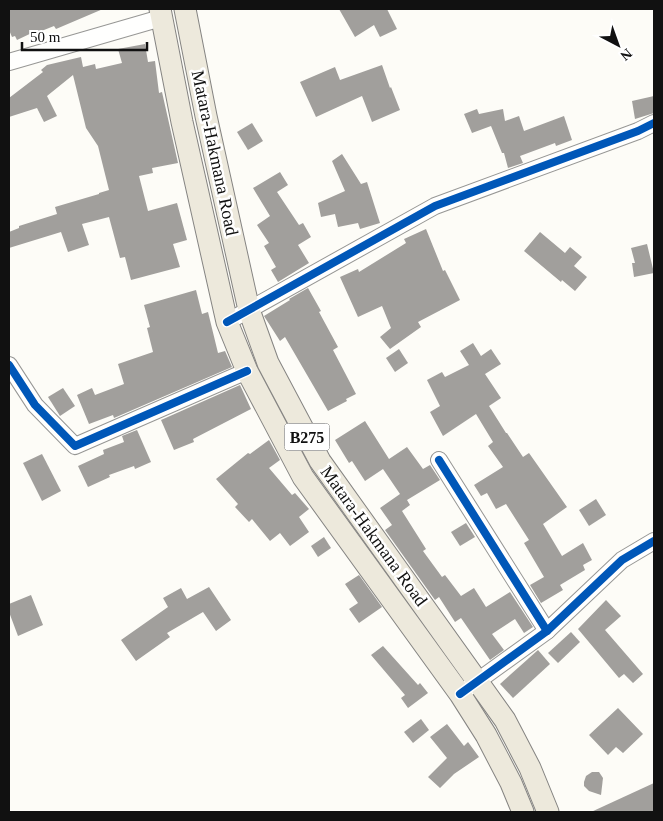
<svg xmlns="http://www.w3.org/2000/svg" width="663" height="821" font-family="Georgia,serif">
  <style>
    .building { fill: #a19f9c }
    .lines { fill: none; stroke-linecap: round; stroke-linejoin: round }
    .minor-casing { stroke: #979795; stroke-width: 18 }
    .major-casing { stroke: #858482; stroke-width: 23 }
    .minor { stroke: #fffffe; stroke-width: 16 }
    .major { stroke: #ede9dc; stroke-width: 21 }
    .cycleway-casing { stroke: #fff; stroke-width: 11 }
    .cycleway { stroke: #0057b8; stroke-width: 8 }
    .labels { text-anchor: middle; stroke-width: 5; stroke-linejoin: round; paint-order: stroke }
    .shield { fill: #fff; stroke: #585858; stroke-width: 1 }
    .shield-label { font-size: 16px; font-weight: bold; fill: #111 }
    .street-label { font-size: 18px; fill: #111; stroke: #fff }
  </style>
  <rect width="100%" height="100%" fill="#fdfcf7"/>
  <!-- building -->
  <g class="building">
    <polygon points="9,9 103,9 56,29 54,26 39,32 38,30 17,40 15,36 12,37 9,30"/>
    <polygon points="339,9 387,9 397,29 380,37 374,25 355,37"/>
    <polygon points="145,44 148,62 155,61 159,93 162,92 178,163 152,168 153,173 139,176 148,211 177,203 187,240 173,244 180,267 131,280 125,257 120,258 109,217 82,224 89,245 68,252 61,232 9,248 9,232 19,228 19,226 57,214 55,207 99,194 99,193 109,190 98,146 86,128 73,75 47,96 57,116 44,122 37,108 9,117 9,98 43,72 41,70 47,65 81,57 83,67 95,64 96,69 122,63 118,49"/>
    <polygon points="382,65 390,88 391,87 400,110 372,122 362,96 316,117 300,82 335,67 340,80"/>
    <polygon points="654,96 654,113 635,119 632,101"/>
    <polygon points="477,109 479,114 503,109 505,121 519,116 524,131 564,116 572,140 556,146 555,143 520,156 523,163 508,168 504,153 502,153 491,126 472,133 464,114"/>
    <polygon points="252,123 263,141 248,150 237,132"/>
    <polygon points="342,154 361,184 367,182 380,223 360,229 358,223 338,227 335,214 321,217 318,203 345,191 332,161"/>
    <polygon points="280,172 288,185 277,192 299,225 303,223 311,237 298,245 309,263 278,282 271,270 276,267 264,246 269,243 257,225 270,216 253,188"/>
    <polygon points="426,229 443,271 445,270 460,300 418,322 421,327 390,349 380,337 391,328 382,306 358,317 340,277 358,269 359,272 406,243 404,239"/>
    <polygon points="540,232 565,253 570,247 582,257 574,266 587,277 575,291 562,280 561,282 524,251"/>
    <polygon points="647,244 654,273 634,277 632,263 635,263 631,248"/>
    <polygon points="308,288 321,311 319,312 338,347 333,350 356,394 346,399 347,401 328,411 285,337 280,341 264,316 290,300 289,299"/>
    <polygon points="196,290 202,314 208,312 218,353 225,351 232,367 114,418 113,415 89,424 77,395 92,388 95,395 124,384 118,364 153,352 147,328 150,327 144,305"/>
    <polygon points="473,343 481,356 491,349 501,364 485,374 501,398 489,406 506,433 507,433 523,457 529,453 567,507 543,524 562,556 583,543 592,560 583,565 585,570 560,585 563,590 541,603 530,585 544,577 524,543 529,540 506,504 496,509 487,493 481,496 474,485 503,467 488,446 493,442 476,414 443,436 430,412 440,406 427,380 442,372 445,377 469,365 460,351"/>
    <polygon points="399,349 408,363 395,372 386,358"/>
    <polygon points="240,385 251,409 193,439 194,442 174,450 161,420"/>
    <polygon points="63,388 75,406 60,416 48,397"/>
    <polygon points="365,421 389,459 407,447 423,469 430,465 440,480 407,500 410,505 402,511 426,549 423,551 442,577 445,575 461,596 474,588 486,607 510,592 533,627 524,633 515,619 492,634 504,650 490,660 461,618 455,622 439,597 435,600 385,530 392,525 380,508 400,494 383,469 365,481 352,461 349,463 335,440"/>
    <polygon points="137,430 151,462 135,469 134,466 109,475 110,477 88,487 78,466 104,454 103,450 124,442 122,436"/>
    <polygon points="269,440 280,460 269,468 292,495 295,493 309,509 299,517 309,532 290,546 280,533 270,541 252,519 249,522 235,507 238,504 216,479 248,453 250,454"/>
    <polygon points="42,454 61,491 42,501 23,463"/>
    <polygon points="596,499 606,515 589,526 579,510"/>
    <polygon points="466,523 475,537 460,546 451,532"/>
    <polygon points="324,537 331,548 318,557 311,546"/>
    <polygon points="359,575 382,607 359,623 349,609 358,603 345,584"/>
    <polygon points="209,587 231,620 216,631 203,612 167,633 170,637 136,661 121,640 168,607 163,598 181,588 187,599"/>
    <polygon points="31,595 43,625 18,636 9,612 9,604"/>
    <polygon points="606,600 621,616 605,630 643,674 633,683 624,674 619,678 578,629"/>
    <polygon points="571,632 580,642 558,663 548,653"/>
    <polygon points="383,646 418,685 420,683 428,693 408,708 401,698 405,695 371,655"/>
    <polygon points="538,650 550,664 513,698 500,684"/>
    <polygon points="618,708 643,734 623,753 616,747 608,755 589,735"/>
    <polygon points="421,719 429,730 413,743 404,732"/>
    <polygon points="447,724 464,746 468,742 479,757 454,774 440,788 428,777 447,758 430,737"/>
    <polygon points="592,772 599,772 603,778 601,795 589,791 584,786 584,782 586,776"/>
    <polygon points="654,783 654,812 591,812"/>
  </g>
  <g class="lines">
    <defs>
      <g id="minor">
        <polyline points="9,62 161,18"/>
        <polyline points="227,322 435,206 638,131 654,123"/>
        <polyline points="9,365 35,405 75,446 247,371"/>
        <polyline points="439,460 547,631"/>
        <polyline points="468,688 547,631 622,560 654,541"/>
      </g>
      <g id="major">
        <polyline points="160,9 182,122 227,322 247,371 303,477 460,694 486,735 511,783 523,812"/>
        <polyline points="185,9 206,116 249,310 268,363 320,461 505,720 530,768 548,812"/>
      </g>
    </defs>
    <!-- minor casing -->
    <use href="#minor" class="minor-casing"/>
    <!-- major casing -->
    <use href="#major" class="major-casing"/>
    <!-- minor -->
    <use href="#minor" class="minor"/>
    <!-- major -->
    <use href="#major" class="major"/>
    <defs>
      <g id="cycleway">
        <polyline points="227,322 435,206 638,131 654,123"/>
        <polyline points="9,365 35,405 75,446 247,371"/>
        <polyline points="439,460 547,631"/>
        <polyline points="460,694 547,631 622,560 654,541"/>
      </g>
    </defs>
    <!-- cycleway casing -->
    <use href="#cycleway" class="cycleway-casing"/>
    <!-- cycleway -->
    <use href="#cycleway" class="cycleway"/>
  </g>
  <g class="labels">
    <!-- shield labels -->
    <rect class="shield" x="284.5" y="423.5" width="45" height="27" rx="4"/>
    <g class="shield-label">
      <text x="307" y="443">B275</text>
    </g>
    <!-- street labels -->
    <g class="street-label">
      <text transform="translate(215 153) rotate(78)" y="6">Matara-Hakmana Road</text>
      <text transform="translate(374 536) rotate(54)" y="6">Matara-Hakmana Road</text>
    </g>
  </g>
  <!-- border -->
  <rect width="663" height="821" fill="none" stroke="#111111" stroke-width="20"/>
  <!-- north arrow -->
  <g transform="translate(618 45) rotate(139)" stroke="#ffffff" stroke-width="4" paint-order="stroke">
  <path d="M0-4L9 19L0 12L-9 19Z" fill="#111111"/>
  <text y="-8" font-size="14" font-weight="bold" text-anchor="middle" fill="#111111">N</text>
  </g>
  <!-- scale -->
  <path d="M22 42v8h125v-8" fill="none" stroke="#111111" stroke-width="2.5"/>
  <text x="30" y="42" font-size="15" fill="#111111" stroke="#ffffff" stroke-width="4" paint-order="stroke">50 m</text>
</svg>
